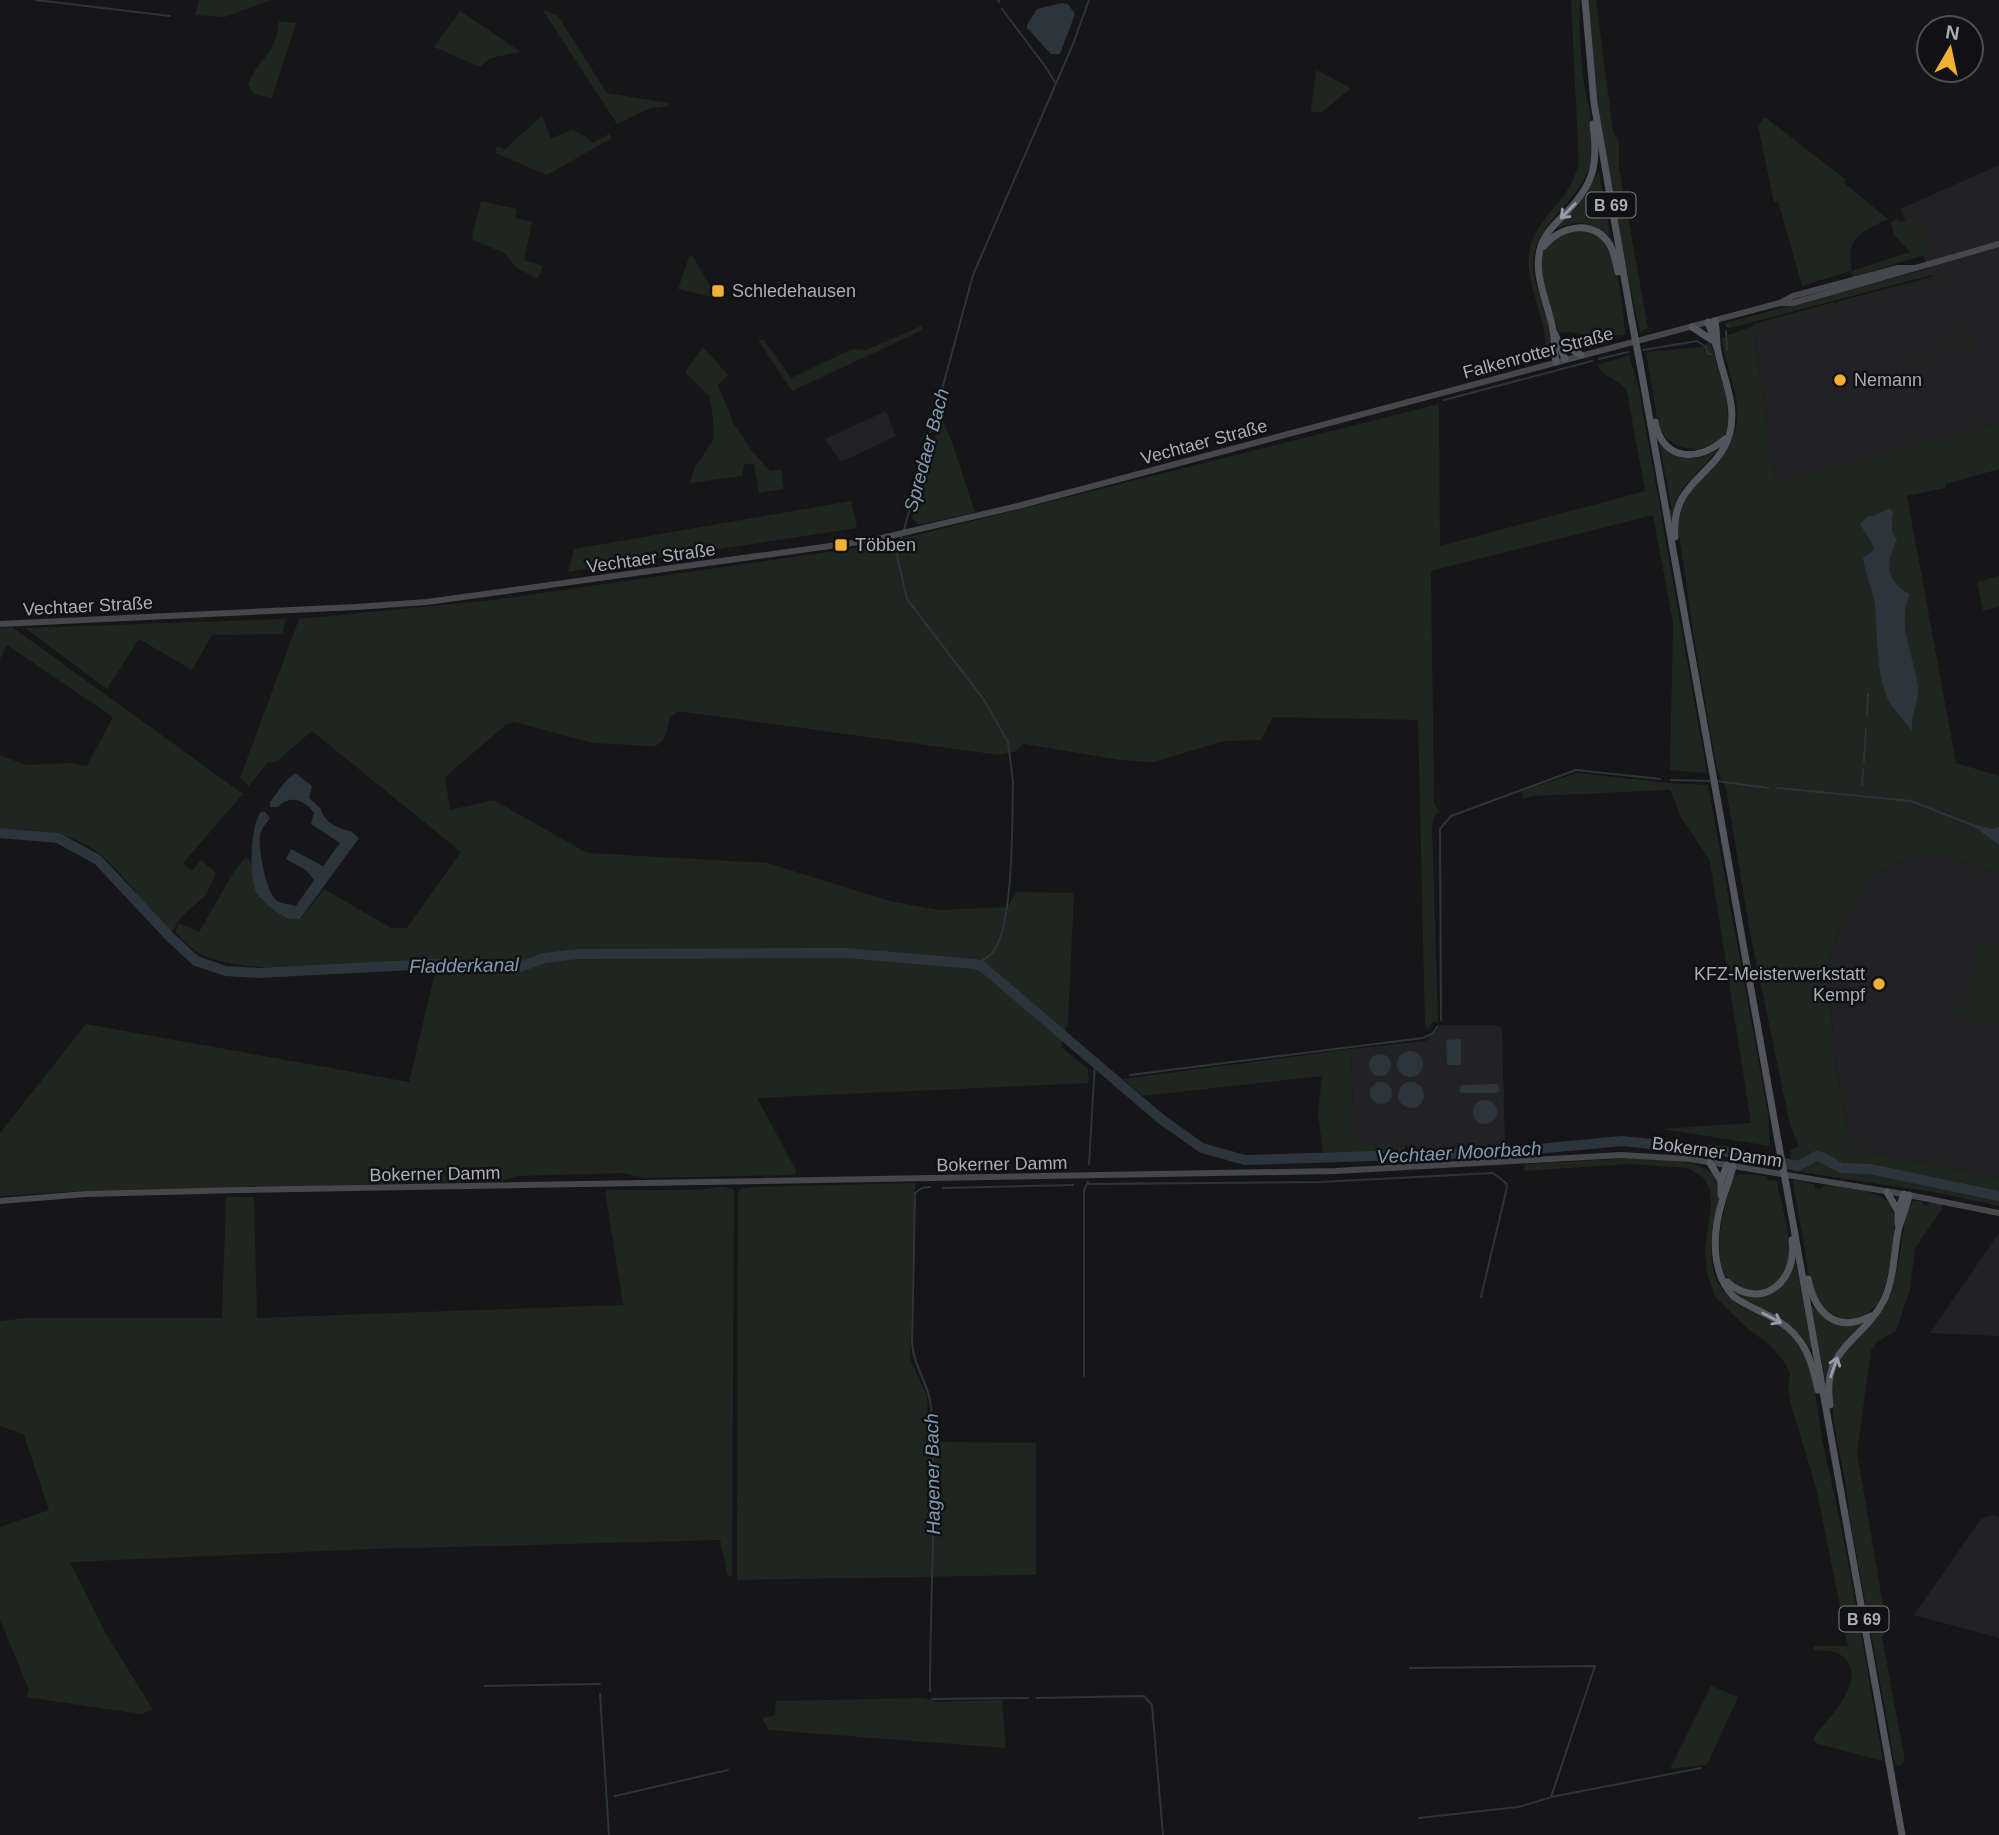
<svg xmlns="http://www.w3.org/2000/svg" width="1999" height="1835" font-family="Helvetica,sans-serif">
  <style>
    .built { fill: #222225 }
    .green { fill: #1e261f }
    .water { fill: #2c353c }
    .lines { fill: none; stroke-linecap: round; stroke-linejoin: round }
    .stream { stroke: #2c353c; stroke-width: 2 }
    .river { stroke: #2c353c; stroke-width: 10 }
    .secondary { stroke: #45474d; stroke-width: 6 }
    .primary { stroke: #53555c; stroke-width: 7 }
    .primary-bridge { stroke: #53555c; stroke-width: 7 }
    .oneway { stroke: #979ba6 }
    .poi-dot { fill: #f2b134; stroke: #111113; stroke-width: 2.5 }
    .labels { text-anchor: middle; stroke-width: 5; stroke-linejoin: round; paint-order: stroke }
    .shield { fill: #111113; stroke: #7b7e86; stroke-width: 2 }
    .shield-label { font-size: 16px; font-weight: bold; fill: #a8adb8 }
    .poi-label { font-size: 18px; fill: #a8adb8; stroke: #111113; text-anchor: start }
    .street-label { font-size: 18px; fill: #a8adb8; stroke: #111113 }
    .water-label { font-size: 19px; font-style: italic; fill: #7f9bb3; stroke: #111113 }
  </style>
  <rect width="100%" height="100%" fill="#161618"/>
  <!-- built -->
  <g class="built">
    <polygon points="1999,165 1999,423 1776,483 1753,326 1934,278 1900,209"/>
    <polygon points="886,411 896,436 841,462 825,439"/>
    <polygon points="1920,858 1949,858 1999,874 1999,1178 1851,1148 1836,1068 1827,968 1843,915 1861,889 1872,878 1896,863"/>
    <polygon points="1442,1025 1494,1025 1500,1027 1502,1030 1505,1145 1411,1150 1405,1145 1354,1145 1351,1049 1426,1041"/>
    <polygon points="1999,1233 1999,1336 1930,1333"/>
    <polygon points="1992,1515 1999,1517 1999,1638 1914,1615 1981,1519"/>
  </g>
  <!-- green -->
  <g class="green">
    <polygon points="199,0 271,0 225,17 195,15"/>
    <path d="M1571,0H1580C1579,18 1580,36 1581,53C1582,90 1598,129 1590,164C1580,204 1534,222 1533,264C1533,288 1557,333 1550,353C1548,359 1543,360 1538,362V359C1541,353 1546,346 1545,339C1543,309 1523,280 1530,248C1535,225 1552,212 1565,194C1572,184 1575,174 1579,164Z"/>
    <path d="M1589,0H1596L1613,132L1619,141V168L1648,328L1640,332C1616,223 1594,112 1589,0Z"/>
    <polygon points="542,9 558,16 607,93 669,103 668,106 648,109 617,124"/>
    <polygon points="460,11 518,50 520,52 491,58 480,67 434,47"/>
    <path d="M279,21L296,23L272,98L254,94L248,84C260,55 275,58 279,21Z"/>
    <polygon points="1316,70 1351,88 1321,113 1311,111"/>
    <polygon points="542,116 551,138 573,130 585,136 592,143 609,134 612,138 547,175 495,153 497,146 505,149"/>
    <path d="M1765,117L1846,180L1843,182L1888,219C1861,232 1845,237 1852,271L1910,252L1894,235L1891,223L1896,219L1901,222L1913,217L1917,219C1921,230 1931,239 1930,251L1927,254L1853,277L1851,271L1802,286L1778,201L1774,202L1758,126Z"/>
    <path d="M1599,171L1611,240C1597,221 1577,219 1556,229L1579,205Z"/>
    <polygon points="481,201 517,209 515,218 532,222 524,260 543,266 538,279 517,268 504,253 473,240 472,236"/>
    <path d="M1576,229C1582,231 1591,232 1597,235C1619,249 1622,310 1626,335L1599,337L1571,332L1559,333C1553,312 1529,259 1550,242C1557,236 1568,233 1576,229Z"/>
    <polygon points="692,255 717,298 678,289 689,257"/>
    <polygon points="1934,267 1936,274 1742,325 1728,328 1725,326 1725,323"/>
    <path d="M1935,276L1943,283L1945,289L1958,337C1947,353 1928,356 1909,360L1908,356L1911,359L1946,348L1957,336L1954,333L1956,327C1951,311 1949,287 1934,278L1837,304L1836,302Z"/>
    <path d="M1835,302L1836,305L1753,327L1776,482L1999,423V469L1946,484L1945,488L1907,496L1956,763L1999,776V874L1949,858H1920L1896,863L1872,878L1843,915L1827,968L1836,1068L1851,1148L1999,1178V1206L1939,1193L1793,1171L1790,1150L1799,1146L1790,1125L1750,932L1726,788L1717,769L1696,651L1678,528C1683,476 1727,469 1736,427C1742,399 1726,365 1721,338L1753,326V324Z"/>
    <polygon points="921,326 923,330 792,391 758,340 764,340 791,378 852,349 866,350"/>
    <circle cx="1968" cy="349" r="8"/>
    <polygon points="1710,342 1727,399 1728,424 1726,432 1714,444 1695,450 1678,446 1665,437 1657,419 1646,352 1700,347"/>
    <polygon points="703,347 728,375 718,385 734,424 752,451 770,471 781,470 784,489 759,493 754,464 744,464 742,476 689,483 695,467 714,439 713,418 709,396 685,372"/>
    <path d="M1629,355L1639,390L1707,773L1670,770L1673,623L1653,515L1431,571L1434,803L1440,812L1435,815L1432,827L1438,1022L1432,1023L1428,1030L1425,1025L1418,720L1273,717L1261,740L1224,741L1154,762L1120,760L1024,744L1015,752L999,755L685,712H677L670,717C667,729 667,743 654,746L593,743L514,722L506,725L445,777L450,810L494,800L587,853L767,863L890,901L939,910L1008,907L1016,892L1074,893L1068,1021L1061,1047L1088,1069L1089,1083L757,1098L796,1170L795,1175L644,1178L623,1173L517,1176L502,1181L81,1191L0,1196V1133L86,1024L409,1082L438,960C382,964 246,980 199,953C190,948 182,939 175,932L179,923L199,932L233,873L246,856C259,868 250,890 264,902C273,910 290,914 301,919L324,889L391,928H407L461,852L312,731L276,762H268L249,786L240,778L299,619L493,600L877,545L1439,404L1440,546L1645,491L1627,392C1620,378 1603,379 1598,365Z"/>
    <polygon points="941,417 952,442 975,512 919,525 912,518"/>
    <path d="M1659,442C1681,461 1694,463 1719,449L1682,489L1672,522L1669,510L1672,509Z"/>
    <polygon points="851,501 857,528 568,572 574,549"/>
    <polygon points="1999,576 1999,607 1983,611 1977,582"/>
    <polygon points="285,619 283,634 212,635 192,670 139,639 107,689 25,628"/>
    <path d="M12,627L243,794L183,863L192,871L201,860L216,873L206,895L181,917L172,932C148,910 130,883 107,860C79,832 37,829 0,829V755L25,765L73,763L87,766L113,717L7,645L0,659V628Z"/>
    <polygon points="1577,773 1670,783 1708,785 1768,1112 1770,1146 1662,1129 1751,1123 1710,861 1681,817 1670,790 1533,796 1523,799 1522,791"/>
    <polygon points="1978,941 1999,948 1999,1002 1992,1025 1952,1013 1951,1010 1961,1013 1975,966 1971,965"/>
    <polygon points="1351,1049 1354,1144 1405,1145 1405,1151 1323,1153 1318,1114 1322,1076 1143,1096 1123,1079"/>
    <path d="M1635,1158C1657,1160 1688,1159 1708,1170C1730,1182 1711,1231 1711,1251C1711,1263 1714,1277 1720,1286C1742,1321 1786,1312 1808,1359C1812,1366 1812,1377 1814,1385C1818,1407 1820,1431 1825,1453C1849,1555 1865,1658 1883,1761L1818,1744L1814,1741V1737C1828,1719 1861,1687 1849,1664C1841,1650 1828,1650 1814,1651L1813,1646H1848L1816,1487L1791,1405L1788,1389L1790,1373L1785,1363L1770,1345L1748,1329L1716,1298L1707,1274L1705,1251L1711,1205L1710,1190L1704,1178L1688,1168L1628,1164L1523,1171L1525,1165L1530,1164Z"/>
    <path d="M1740,1174L1766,1176L1768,1180L1777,1181C1781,1204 1794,1244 1788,1266C1779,1296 1732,1299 1722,1268C1714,1243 1726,1202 1733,1178Z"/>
    <path d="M1796,1180L1814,1184L1815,1188L1820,1189L1824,1185C1841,1187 1878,1189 1890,1204C1901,1218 1888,1294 1875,1307C1851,1333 1822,1314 1812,1288C1808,1278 1807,1266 1806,1256C1801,1231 1797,1206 1793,1181Z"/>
    <polygon points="915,1183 910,1359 927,1396 929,1442 1036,1443 1036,1575 737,1580 738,1192 742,1188 752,1187"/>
    <polygon points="722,1187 734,1189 732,1577 728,1576 720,1540 371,1549 70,1562 105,1632 153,1710 141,1714 26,1697 29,1690 0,1620 0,1527 49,1510 24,1435 0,1426 0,1321 26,1318 222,1318 226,1197 254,1197 257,1318 623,1305 605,1190 695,1190"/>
    <path d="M1913,1201H1921L1925,1206L1931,1202L1941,1204L1942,1209L1915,1248L1910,1289L1896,1331L1878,1341L1871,1350L1857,1453L1887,1628L1882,1637L1905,1761L1901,1766L1895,1764L1849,1514C1847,1471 1826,1416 1834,1375C1840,1344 1870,1332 1885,1306C1898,1284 1901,1239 1907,1212Z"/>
    <path d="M1795,1261L1812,1348L1810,1349C1789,1314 1760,1314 1732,1292C1737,1292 1743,1296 1748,1296C1773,1300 1790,1283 1795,1261Z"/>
    <path d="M1811,1305C1835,1325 1831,1325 1863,1324C1842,1340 1831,1358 1826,1384Z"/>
    <polygon points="1711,1686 1738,1697 1707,1765 1670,1769"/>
    <polygon points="924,1698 936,1702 1002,1700 1006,1748 769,1730 762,1718 775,1715 776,1701"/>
  </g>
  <!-- water -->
  <g class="water">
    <polygon points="1062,3 1068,4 1075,14 1060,54 1051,54 1027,28 1027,25 1037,9"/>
    <path d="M1890,508L1894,514L1892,515V532L1897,540C1885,562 1886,583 1910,594C1896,624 1914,655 1918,687C1919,702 1911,714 1912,731C1906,722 1898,714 1892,706C1875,682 1878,634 1875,605C1873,589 1865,574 1863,558L1874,550V547L1860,524L1868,516H1874Z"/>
    <path d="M295,773L312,786L309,798L321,809C322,820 339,830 351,831L359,838L300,919C297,919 293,920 290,919C281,917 260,900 256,892C249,875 250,826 261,812H265L270,818C267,822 262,828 261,832C256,843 266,890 275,899C279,904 290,904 296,906L314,880L306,870L286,859L291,849L323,866L340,843L311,824L314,813C305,800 290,794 278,807H270V802L285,782Z"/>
    <polygon points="1976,825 1992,829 1999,827 1999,845 1975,827"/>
    <polygon points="1461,1039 1461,1065 1447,1065 1446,1040"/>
    <circle cx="1410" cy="1064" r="13"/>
    <circle cx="1380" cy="1065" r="11"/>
    <circle cx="1411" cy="1095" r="13"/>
    <circle cx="1381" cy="1093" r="11"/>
    <polygon points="1497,1084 1500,1090 1497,1093 1461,1093 1459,1091 1461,1085"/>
    <circle cx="1485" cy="1112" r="12"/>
  </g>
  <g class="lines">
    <!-- stream -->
    <g class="stream">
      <polyline points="36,0 170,16"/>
      <polyline points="998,0 999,2"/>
      <polyline points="1002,9 1045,66 1056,84"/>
      <polyline points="1728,326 1728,325"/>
      <polyline points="1643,350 1697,341 1706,347 1708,354 1711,354"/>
      <polyline points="1726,350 1727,349 1726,331"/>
      <polyline points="1599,359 1628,352"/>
      <polyline points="1444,400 1592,361"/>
      <polyline points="904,530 973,275 1073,44 1089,0"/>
      <path d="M902,535L897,556L907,599L984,700L1008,742L1013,781C1012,818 1014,926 993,952C988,958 982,961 975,964"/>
      <polyline points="1867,716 1868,694"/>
      <polyline points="1864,761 1866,729"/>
      <polyline points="1671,780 1712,781"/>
      <polyline points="1717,781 1768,788"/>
      <polyline points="1862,785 1863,769"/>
      <polyline points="1777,788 1911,801 1975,826"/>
      <polyline points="1441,1020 1440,829 1451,816 1576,770 1660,779"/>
      <polyline points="1130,1075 1423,1038 1432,1034 1438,1026"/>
      <polyline points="1089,1164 1095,1062"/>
      <polyline points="1088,1184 1321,1182 1493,1173 1506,1183 1507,1187 1481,1297"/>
      <polyline points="943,1188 1073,1185"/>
      <polyline points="1084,1376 1084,1190 1088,1182"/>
      <polyline points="1410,1668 1595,1666 1551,1797 1701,1768"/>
      <polyline points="485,1686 600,1684"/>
      <path d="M930,1691C930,1597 937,1502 931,1408C930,1385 913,1366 912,1343L915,1193L922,1188L930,1187"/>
      <polyline points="600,1694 609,1835"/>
      <polyline points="1037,1698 1144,1696 1152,1705 1163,1835"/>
      <polyline points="932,1699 1028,1698"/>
      <polyline points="615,1796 728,1770"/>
      <polyline points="1419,1818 1518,1807 1549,1798"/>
    </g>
    <!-- river -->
    <polyline class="river" points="0,833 58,838 98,860 170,937 196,961 226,971 258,973 432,964 517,968 544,958 578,954 847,953 975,964 983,967 1161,1119 1202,1148 1245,1160 1506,1152 1622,1141 1729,1152 1798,1166 1816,1156 1821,1157 1841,1168 1870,1169 1999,1196"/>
    <!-- secondary -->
    <g class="secondary">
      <polyline points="1782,303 1793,303 1999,244"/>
      <polyline points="0,624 356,607 427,602 873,540 1018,506 1780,303 1793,296 1898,268 1912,268"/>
      <polyline points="0,1201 86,1194 239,1190 1336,1171 1621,1155 1690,1159 1909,1195 1999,1213"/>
    </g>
    <!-- primary -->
    <g class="primary">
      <polyline points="1585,0 1594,103 1632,322"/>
      <path d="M1544,246C1562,225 1594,219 1610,245C1615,254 1616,263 1618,272"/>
      <polyline points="1708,322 1717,348"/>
      <polyline points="1692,327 1712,340"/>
      <polyline points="1555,334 1565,359"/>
      <polyline points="1561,343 1581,355"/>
      <path d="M1556,362C1554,351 1555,340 1553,330C1548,302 1532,274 1541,246C1545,234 1554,225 1563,216C1593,186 1599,166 1593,124"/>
      <polyline points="1640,364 1778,1141"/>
      <path d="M1655,422C1663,462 1699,462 1725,439"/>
      <path d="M1675,537C1671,480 1716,477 1729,436C1738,407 1724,381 1718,352C1716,342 1717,331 1715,321"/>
      <polyline points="1710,1163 1721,1181"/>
      <path d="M1733,1166C1731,1177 1726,1187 1723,1198C1713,1230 1709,1271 1734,1297C1748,1307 1764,1312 1778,1321C1805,1337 1812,1361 1818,1390"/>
      <polyline points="1786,1184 1902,1835"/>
      <polyline points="1887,1192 1898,1211"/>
      <polyline points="1721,1195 1721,1181 1727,1165"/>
      <polyline points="1898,1224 1898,1211 1904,1194"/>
      <path d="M1808,1279C1815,1313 1836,1334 1871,1316"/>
      <path d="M1727,1282C1762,1312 1798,1281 1792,1240"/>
      <path d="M1830,1405C1821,1346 1864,1341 1884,1300C1894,1279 1894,1253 1898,1231C1901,1219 1907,1207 1909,1195"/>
    </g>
    <!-- primary-bridge -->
    <g class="primary-bridge">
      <polyline points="1632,322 1640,364"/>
      <polyline points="1778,1141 1786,1184"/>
    </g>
  </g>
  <!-- one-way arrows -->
  <defs><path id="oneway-shaft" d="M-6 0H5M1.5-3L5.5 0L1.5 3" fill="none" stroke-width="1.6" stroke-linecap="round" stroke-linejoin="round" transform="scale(1.75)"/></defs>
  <g class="oneway">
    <use href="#oneway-shaft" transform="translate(1568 211) rotate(134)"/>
    <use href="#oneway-shaft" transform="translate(1772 1318) rotate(28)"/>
    <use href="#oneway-shaft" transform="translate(1834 1367) rotate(-71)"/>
  </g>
  <!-- markers -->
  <g class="poi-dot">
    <rect x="711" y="284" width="14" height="14" rx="3.5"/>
    <circle cx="1840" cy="380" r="7"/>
    <rect x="834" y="538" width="14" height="14" rx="3.5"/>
    <circle cx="1879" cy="984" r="7"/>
  </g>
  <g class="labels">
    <!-- shield labels -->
    <g class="shield">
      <rect x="1586.5" y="192.5" width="49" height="25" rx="5"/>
      <rect x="1839.5" y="1606.5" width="49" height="25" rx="5"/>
    </g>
    <g class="shield-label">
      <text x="1611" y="211">B 69</text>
      <text x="1864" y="1625">B 69</text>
    </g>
    <!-- poi labels -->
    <g class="poi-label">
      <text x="732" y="297">Schledehausen</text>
      <text x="1854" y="386">Nemann</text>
      <text x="855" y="551">Többen</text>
      <text x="1865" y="980" text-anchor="end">KFZ-Meisterwerkstatt<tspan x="1865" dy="21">Kempf</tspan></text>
    </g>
    <!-- street labels -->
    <g class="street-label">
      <text transform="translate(1538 353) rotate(-15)" y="6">Falkenrotter Straße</text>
      <text transform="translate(1204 442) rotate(-15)" y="6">Vechtaer Straße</text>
      <text transform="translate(651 558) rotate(-8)" y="6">Vechtaer Straße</text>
      <text transform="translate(88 606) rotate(-3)" y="6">Vechtaer Straße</text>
      <text transform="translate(1717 1152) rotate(8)" y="6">Bokerner Damm</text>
      <text transform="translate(1002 1164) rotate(-1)" y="6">Bokerner Damm</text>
      <text transform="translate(435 1174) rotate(-1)" y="6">Bokerner Damm</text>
    </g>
    <!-- water labels -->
    <g class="water-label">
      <text transform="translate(926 450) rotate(-75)" y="7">Spredaer Bach</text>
      <text transform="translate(464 965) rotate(-1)" y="7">Fladderkanal</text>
      <text transform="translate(1459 1152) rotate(-3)" y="7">Vechtaer Moorbach</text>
      <text transform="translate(932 1474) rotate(-91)" y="7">Hagener Bach</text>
    </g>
  </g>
  <!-- north arrow -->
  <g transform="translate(1950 49) rotate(9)"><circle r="33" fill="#111113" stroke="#4d4f55" stroke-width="2"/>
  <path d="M0-5L12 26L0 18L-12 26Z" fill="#f2b134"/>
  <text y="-10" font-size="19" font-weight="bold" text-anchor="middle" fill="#a8adb8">N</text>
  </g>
</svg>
